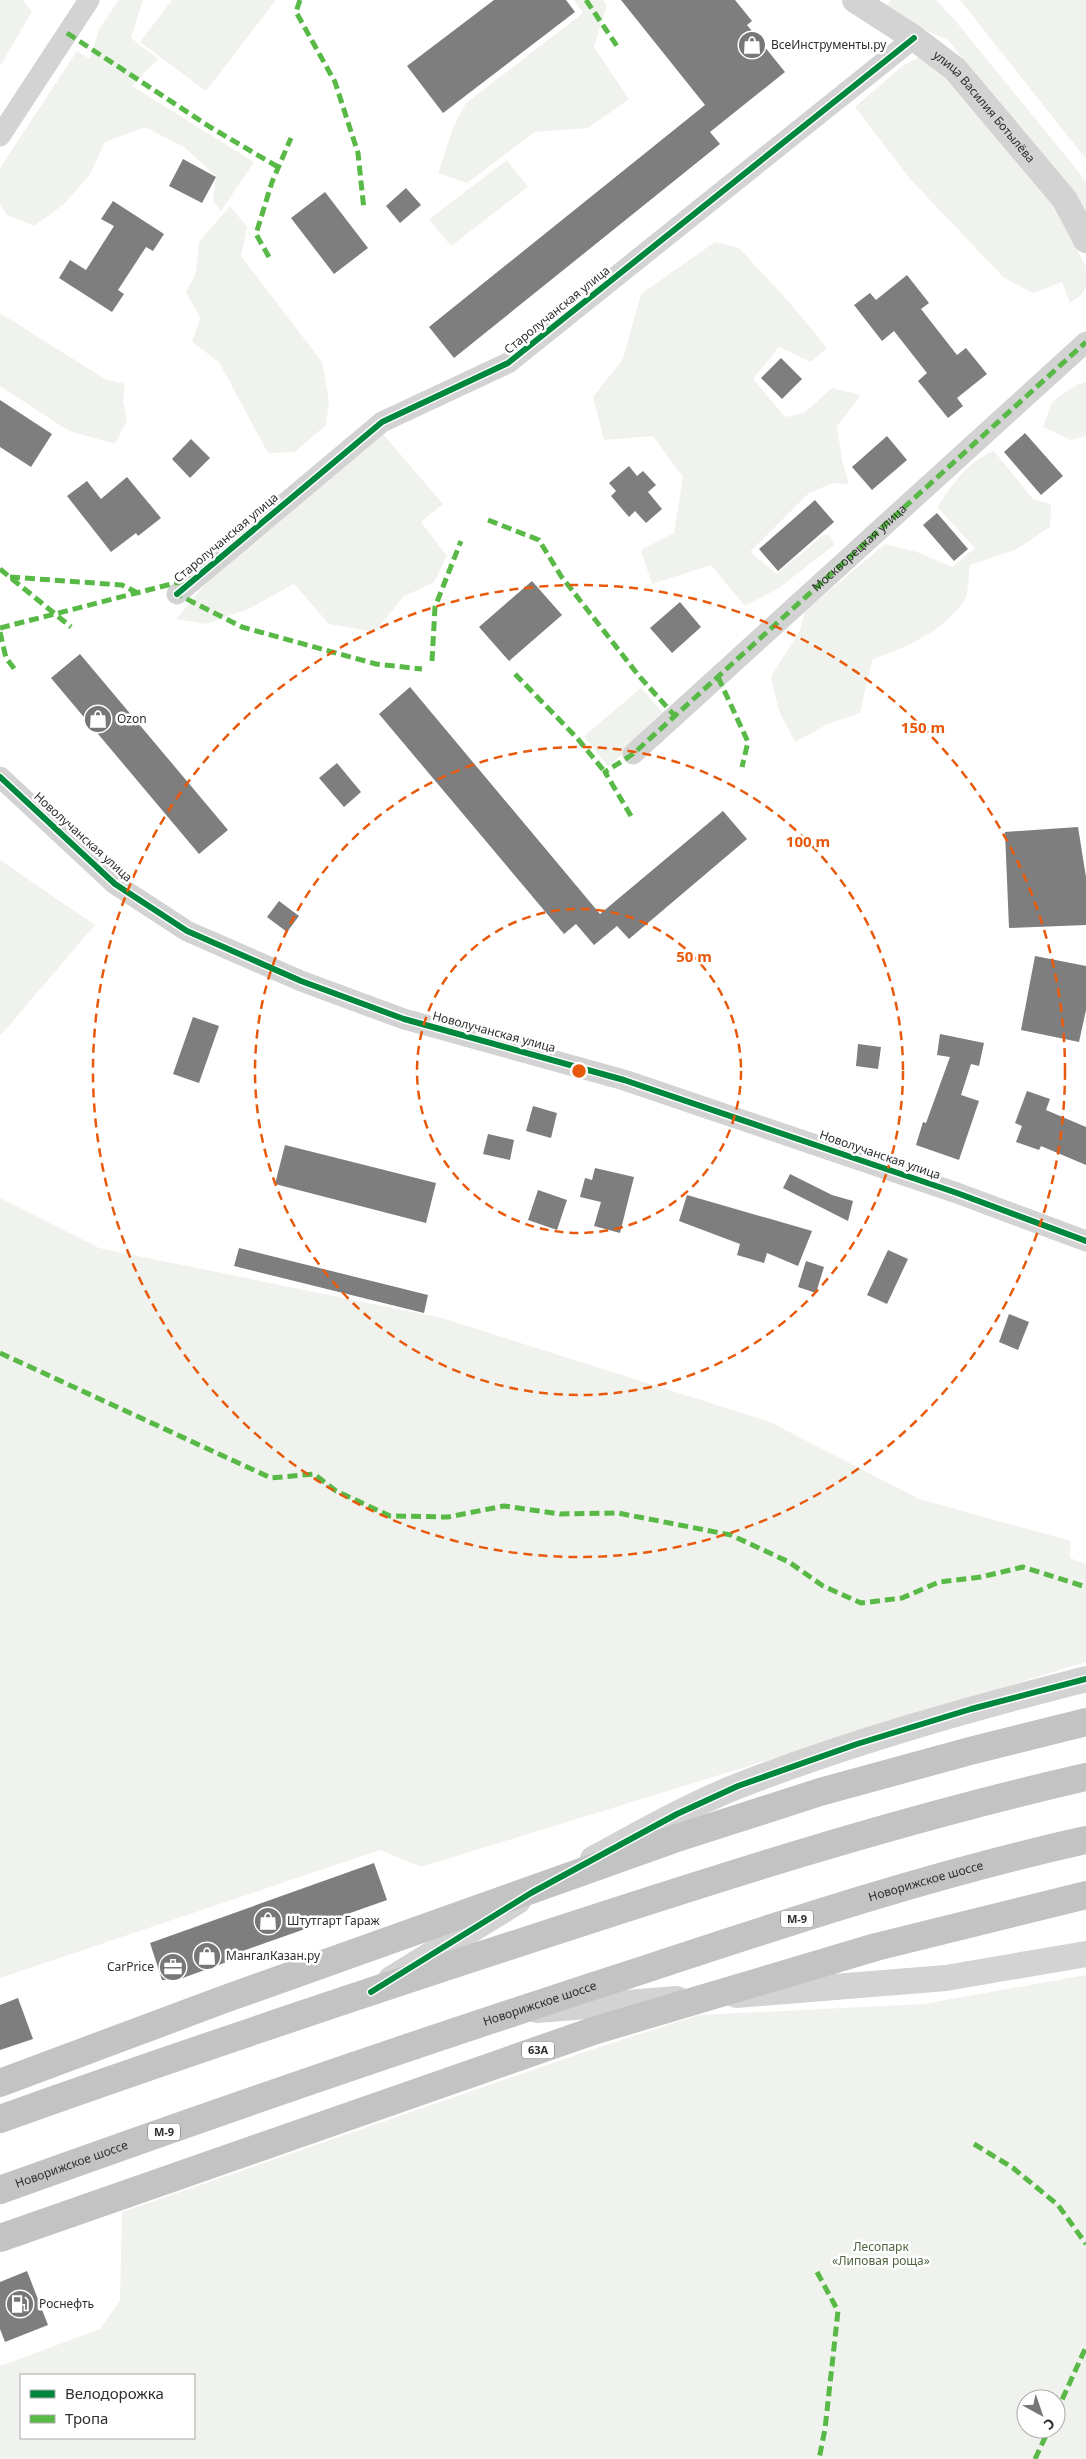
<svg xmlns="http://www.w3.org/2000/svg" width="1086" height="2459" font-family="'Noto Sans',sans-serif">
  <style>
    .green { fill: #f0f3ed; fill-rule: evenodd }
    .building { fill: #7e7e7e }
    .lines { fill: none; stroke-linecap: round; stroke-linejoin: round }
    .minor { stroke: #d3d3d3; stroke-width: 21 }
    .tertiary { stroke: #d3d3d3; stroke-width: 26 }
    .trunk { stroke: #c3c3c3; stroke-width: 28 }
    .trunk-bridge { stroke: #c3c3c3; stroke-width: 28 }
    .quiet { stroke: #58b947; stroke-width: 5; stroke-dasharray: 10 5; stroke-linecap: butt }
    .cycleway-casing { stroke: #fff; stroke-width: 9 }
    .cycleway { stroke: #00873e; stroke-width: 6 }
    .ring { fill: none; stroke: #e8590c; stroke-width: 2.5; stroke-dasharray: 9 6 }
    .labels { text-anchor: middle; stroke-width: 5; stroke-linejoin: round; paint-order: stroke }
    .shield { fill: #fff; stroke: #6d6d6d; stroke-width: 1 }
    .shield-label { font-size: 11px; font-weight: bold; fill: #2e2e2e }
    .poi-label { font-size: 12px; fill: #2e2e2e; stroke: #fff; text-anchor: start }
    .street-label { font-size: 12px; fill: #2e2e2e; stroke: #fff }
    .park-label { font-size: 12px; fill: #4f6441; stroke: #fff }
    .centre { fill: #e8590c; stroke: #fff; stroke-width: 2.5 }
    .ring-label { font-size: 15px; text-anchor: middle; font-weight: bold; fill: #e8590c; stroke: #fff; stroke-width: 5; stroke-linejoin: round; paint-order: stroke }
  </style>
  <rect width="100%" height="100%" fill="#fff"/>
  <!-- green -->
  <g class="green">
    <polygon points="0,0 23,0 32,12 0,66"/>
    <polygon points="119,0 143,0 131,38 158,59 132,86 254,162 221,211 213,201 216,176 184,147 145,127 105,142 89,176 64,204 34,226 7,215 0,204 0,168 77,51 90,59 99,29"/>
    <polygon points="172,0 276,0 206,91 140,42"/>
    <polygon points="574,0 603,0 607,5 594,47 629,99 588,128 535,132 467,183 438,173 453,128 466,103 583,13"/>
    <polygon points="891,0 936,0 954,19 1086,181 1086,226 1068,196 948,40 919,27 886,6"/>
    <polygon points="960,0 1086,0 1086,159"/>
    <polygon points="920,57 947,74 1052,202 1086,267 1086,287 1081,295 1070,303 1062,282 1033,293 1004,278 911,180 855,107 904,65"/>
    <polygon points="507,160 528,187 451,246 429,219"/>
    <polygon points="230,206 247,227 241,256 322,362 329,401 326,425 295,452 268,453 219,362 192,342 200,318 186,292 196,273 199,242"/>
    <polygon points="715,242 739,248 791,304 827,348 811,362 779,347 753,379 785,417 804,413 832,388 861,395 837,426 842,460 849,484 833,483 809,493 750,552 777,574 823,535 830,535 834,545 779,588 745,606 711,565 652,584 641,550 674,533 683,477 653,436 604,440 593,397 623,359 641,294"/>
    <polygon points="0,313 105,379 125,384 123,401 127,421 115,444 69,431 0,386"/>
    <polygon points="1086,382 1086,436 1071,440 1043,427 1052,402 1076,385"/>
    <polygon points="383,434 443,504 421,522 447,556 434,582 403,597 375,632 329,624 294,584 248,609 206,624 176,619 212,576"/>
    <path d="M994,451L1033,499L1051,504L1050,527L1017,549L970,565C968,575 969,591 965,599C945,632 905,647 872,660L860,713L828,724L795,742L779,711L771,677L800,630L805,611L885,544L917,552L952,567L975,548L937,507C952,485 968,461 994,451Z"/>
    <polygon points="641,688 666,716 608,766 584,736"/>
    <polygon points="0,860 95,925 0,1036"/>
    <polygon points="0,1198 99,1248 442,1318 770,1422 919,1499 1071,1541 1070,1558 1086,1564 1086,1662 421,1867 380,1850 0,1978"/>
    <path d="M1086,1975V2459H0V2366L100,2329L120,2301L122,2212L602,2046L699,2015L923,2004ZM21,2375H194V2438H21ZM1026,2399H1056V2429H1026Z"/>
  </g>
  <!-- building -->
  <g class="building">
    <polygon points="494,0 566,0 575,12 443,113 407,66"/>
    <polygon points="621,0 735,0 752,21 747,25 785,72 710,132 720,144 454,358 429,327 705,105"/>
    <polygon points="183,159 216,177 202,203 169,186"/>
    <polygon points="406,188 421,205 400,223 386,206"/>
    <polygon points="325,192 368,248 334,274 291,218"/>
    <polygon points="113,201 164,234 153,251 146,247 118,290 124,294 112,312 59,278 70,260 86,270 114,226 101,219"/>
    <polygon points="907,275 929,303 921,309 957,355 966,348 987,374 957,398 963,406 948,418 918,381 927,373 894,331 882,341 854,305 870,293 876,300"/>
    <polygon points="781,358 802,379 782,399 761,378"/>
    <polygon points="0,400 52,434 31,467 0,447"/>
    <polygon points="1025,433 1063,476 1041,495 1004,452"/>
    <polygon points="887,436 907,460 872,490 852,467"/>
    <polygon points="191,439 210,458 190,478 172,459"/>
    <polygon points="629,466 637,476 643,471 656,485 648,492 662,509 646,523 635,511 629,517 611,496 616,491 609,483"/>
    <polygon points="127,477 161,518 138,536 136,533 111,552 67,496 87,481 101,499"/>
    <polygon points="815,500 834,522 778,571 759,549"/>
    <polygon points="937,513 968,549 954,561 923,525"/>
    <polygon points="532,581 562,615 509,661 479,627"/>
    <polygon points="680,602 701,627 672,653 650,628"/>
    <polygon points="80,654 228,830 199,854 51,678"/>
    <polygon points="410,687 600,914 723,811 747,839 629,939 617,926 594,945 576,924 564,934 379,714"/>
    <polygon points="337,763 361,792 344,807 319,778"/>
    <polygon points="1078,827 1086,877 1086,925 1009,928 1005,832"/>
    <polygon points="279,901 299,916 287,932 267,917"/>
    <polygon points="1035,956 1086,966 1086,1010 1079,1042 1021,1030"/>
    <polygon points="193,1017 219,1026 199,1083 173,1074"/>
    <polygon points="940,1034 984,1043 979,1066 971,1064 961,1095 979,1101 959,1160 916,1145 923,1122 926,1123 950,1057 937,1055"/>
    <polygon points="858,1044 881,1047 878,1069 856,1066"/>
    <polygon points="1027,1091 1050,1099 1046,1110 1086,1127 1086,1165 1041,1146 1039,1150 1016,1142 1022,1126 1015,1123"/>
    <polygon points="533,1106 557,1113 551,1138 526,1131"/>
    <polygon points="488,1134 514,1140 510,1160 483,1154"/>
    <polygon points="285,1145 436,1183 426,1223 275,1184"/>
    <polygon points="595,1168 634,1177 620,1233 594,1226 601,1202 580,1197 585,1178 592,1180"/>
    <polygon points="790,1174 832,1195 853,1201 848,1221 783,1188"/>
    <polygon points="538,1190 567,1200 557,1230 528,1220"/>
    <polygon points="687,1195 812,1231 798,1266 767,1253 764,1263 737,1255 740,1244 679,1221"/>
    <polygon points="239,1248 428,1295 424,1313 234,1266"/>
    <polygon points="888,1250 908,1259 887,1304 867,1295"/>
    <polygon points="806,1261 824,1267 816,1293 798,1287"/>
    <polygon points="1009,1314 1029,1322 1018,1350 999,1342"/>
    <polygon points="374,1863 387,1900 240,1952 224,1963 180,1979 162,1980 150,1943"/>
    <polygon points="18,1998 33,2039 0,2050 0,2005"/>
    <polygon points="27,2271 48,2325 5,2342 0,2329 0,2282"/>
  </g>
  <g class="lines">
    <!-- minor -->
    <g class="minor">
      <polyline points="0,136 89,0"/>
      <polyline points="177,594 382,422 508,363 914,38"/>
      <path id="s1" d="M633,754L1086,342"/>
      <polyline points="0,777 115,884 187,931 301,981 404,1019 624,1080 957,1193 1086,1241"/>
    </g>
    <!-- tertiary -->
    <g class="tertiary">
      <path id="s2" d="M855,0L914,38L955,69L1065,200L1086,240"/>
      <path d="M593,1859C641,1833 688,1806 738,1786C851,1742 969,1709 1086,1679"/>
      <polyline points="391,1979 518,1901"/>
      <polyline points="736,1995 946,1978 1086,1954"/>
      <polyline points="537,2010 677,1999"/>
    </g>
    <!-- trunk -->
    <g class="trunk">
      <path d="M0,2119C176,2056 353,1997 531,1939C714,1879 898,1820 1086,1777"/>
      <path id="s3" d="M0,2190C214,2113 429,2039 646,1969C791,1921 937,1873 1086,1840"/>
    </g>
    <!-- trunk-bridge -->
    <g class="trunk-bridge">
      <polyline points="0,2083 222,2000 674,1839 820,1792 970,1751 1086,1722"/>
      <polyline points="0,2238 593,2031 876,1947 1086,1895"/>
    </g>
    <!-- quiet -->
    <g class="quiet">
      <polyline points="300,0 296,12 335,82 358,153 364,210"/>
      <polyline points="586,0 617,46"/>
      <polyline points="67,33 210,127 278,167"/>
      <polyline points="269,257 256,234 272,182 291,138"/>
      <polyline points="488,520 539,540 561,576 639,676 675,716"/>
      <polyline points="0,569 71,627"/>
      <polyline points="10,577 122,585 138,593"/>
      <polyline points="180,591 177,594 242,627 376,664 422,669"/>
      <polyline points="0,628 191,579"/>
      <polyline points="0,632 6,658 17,672"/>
      <polyline points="432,661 435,607 461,541"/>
      <polyline points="515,674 577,738 605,772"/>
      <polyline points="718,677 748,742 742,767"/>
      <polyline points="631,816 605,772 633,754 1086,342"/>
      <polyline points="0,1353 271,1478 314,1474 336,1491 390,1516 448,1517 504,1506 560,1514 618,1513 731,1535 789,1562 823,1586 861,1603 902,1598 939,1582 981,1577 1023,1567 1086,1587"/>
      <polyline points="974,2144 1013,2168 1058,2205 1086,2244"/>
      <polyline points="817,2272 838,2311 825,2429 819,2459"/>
      <polyline points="1056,2413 1086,2347"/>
      <polyline points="1035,2459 1049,2429"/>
    </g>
    <defs>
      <g id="cycleway">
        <polyline points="177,594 382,422 508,363 914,38"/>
        <polyline points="0,777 115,884 187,931 301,981 404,1019 624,1080 957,1193 1086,1241"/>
        <polyline points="371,1992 531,1893 677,1814 738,1786 857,1744 971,1709 1086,1679"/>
      </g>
    </defs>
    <!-- cycleway casing -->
    <use href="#cycleway" class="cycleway-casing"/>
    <!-- cycleway -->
    <use href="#cycleway" class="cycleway"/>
  </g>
  <!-- distance rings -->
  <g class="ring">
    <circle cx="579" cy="1071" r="162"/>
    <circle cx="579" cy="1071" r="324"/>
    <circle cx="579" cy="1071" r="486"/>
  </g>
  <!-- icons -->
  <defs>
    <symbol id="shop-disc" viewBox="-11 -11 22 22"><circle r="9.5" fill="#777" stroke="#fff"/><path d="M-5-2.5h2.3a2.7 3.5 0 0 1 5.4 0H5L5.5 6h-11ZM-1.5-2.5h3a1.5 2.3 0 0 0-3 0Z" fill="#fff"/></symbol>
    <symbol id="office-disc" viewBox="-11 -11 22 22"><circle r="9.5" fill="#777" stroke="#fff"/><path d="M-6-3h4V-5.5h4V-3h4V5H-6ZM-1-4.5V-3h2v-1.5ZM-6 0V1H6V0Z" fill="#fff"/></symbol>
    <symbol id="fuel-disc" viewBox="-11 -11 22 22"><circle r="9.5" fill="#777" stroke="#fff"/><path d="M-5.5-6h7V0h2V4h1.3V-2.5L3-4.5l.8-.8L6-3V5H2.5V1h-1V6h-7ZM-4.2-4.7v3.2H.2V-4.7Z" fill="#fff"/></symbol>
  </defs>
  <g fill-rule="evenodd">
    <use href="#shop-disc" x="736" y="29" width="32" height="32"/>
    <use href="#shop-disc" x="82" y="703" width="32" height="32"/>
    <use href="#shop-disc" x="252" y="1905" width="32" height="32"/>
    <use href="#shop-disc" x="191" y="1940" width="32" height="32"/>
    <use href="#office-disc" x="157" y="1951" width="32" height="32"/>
    <use href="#fuel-disc" x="4" y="2288" width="32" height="32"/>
  </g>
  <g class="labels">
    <!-- shield labels -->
    <g class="shield">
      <rect x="781" y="1910.5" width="32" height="17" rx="4"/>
      <rect x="522" y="2041.5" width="32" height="17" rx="4"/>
      <rect x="148" y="2123.5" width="32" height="17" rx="4"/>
    </g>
    <g class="shield-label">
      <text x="797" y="1923">М-9</text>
      <text x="538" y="2054">63A</text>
      <text x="164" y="2136">М-9</text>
    </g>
    <!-- poi labels -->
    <g class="poi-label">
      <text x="771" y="49">ВсеИнструменты.ру</text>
      <text x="117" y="723">Ozon</text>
      <text x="287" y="1925">Штутгарт Гараж</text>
      <text x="226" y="1960">МангалКазан.ру</text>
      <text x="154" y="1971" text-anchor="end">CarPrice</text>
      <text x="39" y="2308">Роснефть</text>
    </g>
    <!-- street labels -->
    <g class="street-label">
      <text dy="4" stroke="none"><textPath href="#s2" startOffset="169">улица Василия Ботылёва</textPath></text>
      <text transform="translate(557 310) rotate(-39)" y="4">Старолучанская улица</text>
      <text transform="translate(226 538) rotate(-40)" y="4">Старолучанская улица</text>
      <text dy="4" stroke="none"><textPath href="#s1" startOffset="306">Москворецкая улица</textPath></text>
      <text transform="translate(83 837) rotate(42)" y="4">Новолучанская улица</text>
      <text transform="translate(494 1032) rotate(15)" y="4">Новолучанская улица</text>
      <text transform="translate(880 1155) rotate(19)" y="4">Новолучанская улица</text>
      <text dy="4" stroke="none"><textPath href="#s3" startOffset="976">Новорижское шоссе</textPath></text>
      <text dy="4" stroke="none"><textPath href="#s3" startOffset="571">Новорижское шоссе</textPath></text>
      <text dy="4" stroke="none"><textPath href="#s3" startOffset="76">Новорижское шоссе</textPath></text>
    </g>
    <!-- park labels -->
    <g class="park-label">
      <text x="881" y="2251">Лесопарк<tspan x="881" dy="14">«Липовая роща»</tspan></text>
    </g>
  </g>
  <circle cx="579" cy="1071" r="8" class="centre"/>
  <g class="ring-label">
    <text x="923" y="733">150 m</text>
    <text x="808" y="847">100 m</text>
    <text x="694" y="962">50 m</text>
  </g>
  <!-- legend -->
  <rect x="20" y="2374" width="175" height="65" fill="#ffffff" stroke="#ababab"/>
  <rect x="30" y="2390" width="25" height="8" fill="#00873e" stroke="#ababab"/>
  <text x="65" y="2399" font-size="15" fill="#2e2e2e">Велодорожка</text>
  <rect x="30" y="2415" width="25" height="8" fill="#58b947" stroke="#ababab"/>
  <text x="65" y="2424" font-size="15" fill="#2e2e2e">Тропа</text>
  <!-- north arrow -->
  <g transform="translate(1041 2414) rotate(140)"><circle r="24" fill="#ffffff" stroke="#ababab"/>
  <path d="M0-4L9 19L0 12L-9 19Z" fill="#777777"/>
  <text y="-8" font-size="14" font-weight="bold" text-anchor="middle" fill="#2e2e2e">С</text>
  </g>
</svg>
